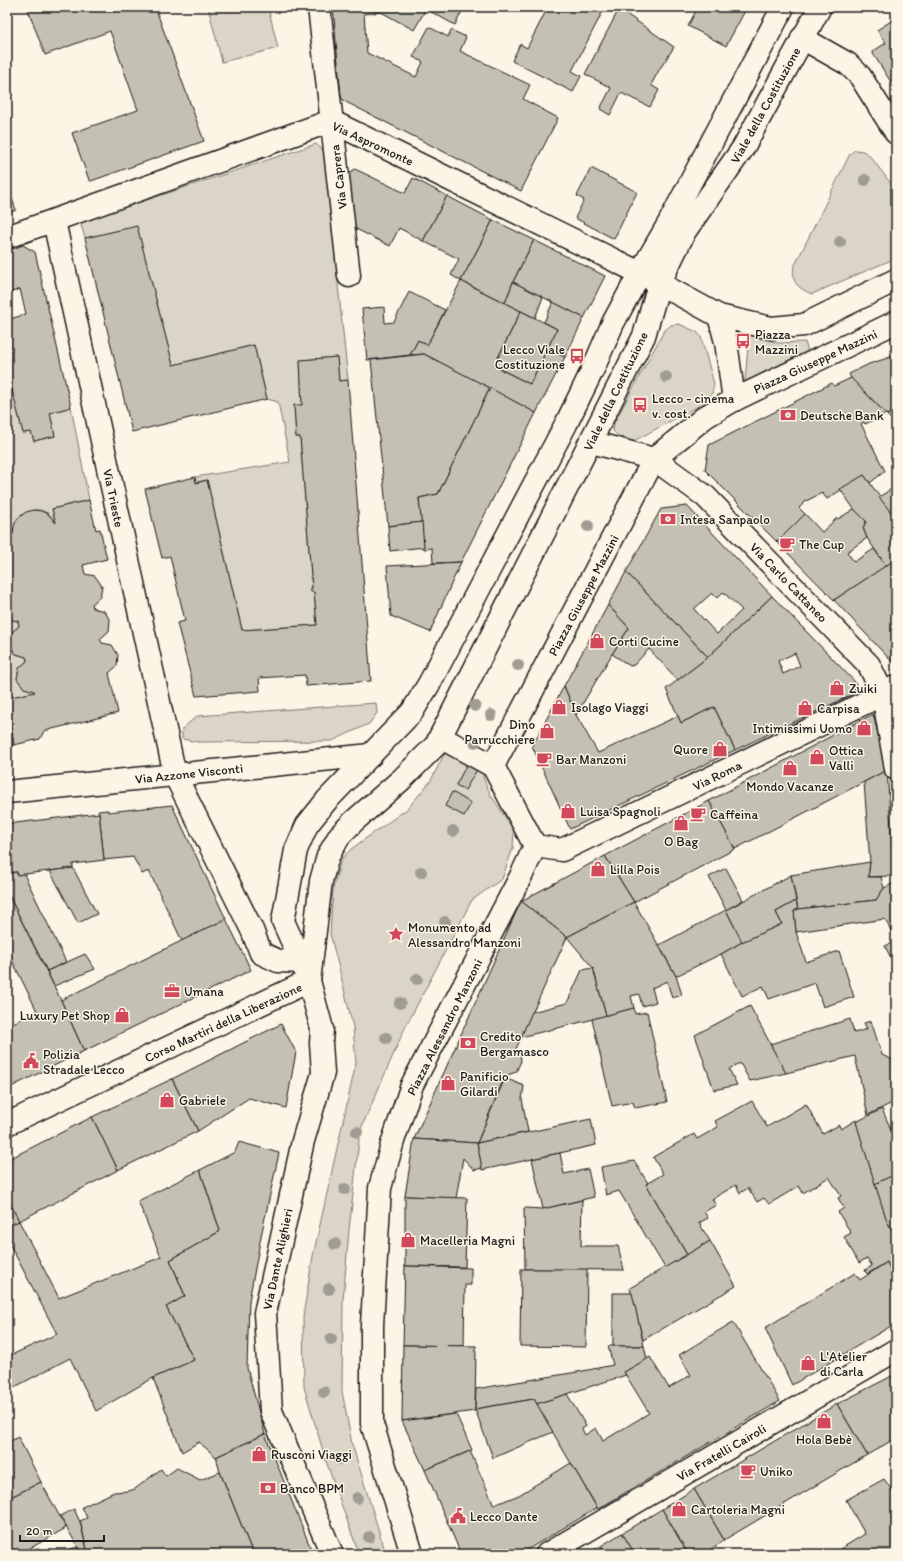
<svg xmlns="http://www.w3.org/2000/svg" width="903" height="1561" font-family="Itim,sans-serif">
  <style>
    .green { fill: #dbd5c8; stroke: #7c7872 }
    .building { fill: #c4c0b3; stroke: #1c1c1c; fill-rule: evenodd }
    .lines { fill: none; stroke-linecap: round; stroke-linejoin: round }
    .minor-casing { stroke: #1c1c1c; stroke-width: 25 }
    .major-casing { stroke: #1c1c1c; stroke-width: 25 }
    .minor { stroke: #fcf5e5; stroke-width: 22 }
    .major { stroke: #fcf5e5; stroke-width: 22 }
    .tree { fill: #a09c93 }
    .labels { text-anchor: middle; stroke-width: 3; stroke-linejoin: round; paint-order: stroke }
    .street-label { font-size: 13px; fill: #1c1c1c; stroke: #fcf5e5 }
    .poi-label { font-size: 13px; fill: #1c1c1c; stroke: #fcf5e5; text-anchor: start }
  </style>
  <rect width="100%" height="100%" fill="#fcf5e5"/>
  <filter id="ink" filterUnits="userSpaceOnUse"><feTurbulence type="fractalNoise" baseFrequency=".025" numOctaves="2"/><feDisplacementMap in="SourceGraphic" scale="8" xChannelSelector="R" yChannelSelector="G"/><feConvolveMatrix kernelMatrix="1 2 1 2 8 2 1 2 1" color-interpolation-filters="sRGB"/></filter>
  <g filter="url(#ink)">
    <!-- green -->
    <g class="green">
      <polygon points="208,7 268,7 278,48 222,62"/>
      <polygon points="316,144 324,151 348,380 339,381 337,357 300,360 302,405 294,406 296,437 300,437 312,588 311,589 311,592 314,592 317,625 242,630 207,480 196,482 195,477 290,462 278,402 267,399 254,345 173,365 137,227 85,238 80,222"/>
      <path d="M855,150L863,151L869,155L896,190V258L812,294C798,288 791,283 794,267L850,154Z"/>
      <polygon points="679,324 697,332 701,337 714,384 712,394 706,402 630,443 619,437 613,431 614,423 664,331 671,325"/>
      <polygon points="749,334 778,343 805,342 808,351 745,382"/>
      <path d="M7,379L8,382H10L23,433L31,432L34,441L55,436L50,413L71,407L89,500L52,509L56,523C44,500 16,509 13,534L10,519L7,520Z"/>
      <polygon points="7,619 18,621 19,626 11,633 9,645 16,654 26,657 27,661 19,668 17,679 24,688 34,691 35,692 7,698"/>
      <polygon points="376,703 377,713 369,724 332,741 198,742 182,739 182,729 197,716"/>
      <polygon points="448,747 486,768 483,777 490,794 514,830 513,848 502,879 472,900 404,1030 360,1131 349,1230 343,1300 342,1391 352,1444 386,1554 359,1554 326,1461 304,1387 303,1316 313,1256 356,1063 353,1027 340,972 330,934 333,888 341,860 351,849 407,809 430,782"/>
    </g>
    <!-- building -->
    <g class="building">
      <polygon points="27,7 155,7 204,141 91,181 89,180 72,133 138,110 110,31 45,55"/>
      <polygon points="333,7 464,7 455,25 426,9 414,30 381,12 364,14 367,53 416,77 423,62 413,57 429,27 448,37 451,30 466,37 460,51 530,85 523,99 558,118 521,191 344,101 341,97"/>
      <polygon points="548,7 605,7 572,71 581,76 573,92 512,61 520,44 527,48"/>
      <polygon points="698,7 747,7 726,46 688,26"/>
      <polygon points="619,9 674,47 659,70 651,85 659,90 650,107 621,93 610,115 600,109 611,88 585,74"/>
      <polygon points="896,18 896,90 872,52 886,43 877,30"/>
      <polygon points="591,168 637,192 614,239 575,218 584,200 577,196"/>
      <polygon points="355,169 405,193 413,178 447,196 423,241 399,228 390,246 354,228 348,174"/>
      <polygon points="7,184 16,210 7,214"/>
      <polygon points="447,196 493,220 461,281 451,275 459,259 423,241"/>
      <polygon points="493,220 534,240 513,282 505,303 461,281"/>
      <polygon points="137,226 173,365 254,345 267,399 132,432 85,238"/>
      <polygon points="534,240 605,276 584,318 513,282"/>
      <polygon points="23,245 35,252 71,407 50,413 55,436 34,441 31,432 23,433 10,382 8,382 7,379 7,355 11,354 7,339 7,320 26,314 20,289 7,294 7,251"/>
      <polygon points="461,281 521,311 494,366 530,384 547,349 565,357 536,413 424,354 410,355 418,340 427,345"/>
      <polygon points="513,282 543,297 535,318 505,303"/>
      <polygon points="409,292 445,310 427,345 418,340 410,355 367,360 362,309 384,307 385,323 394,322"/>
      <polygon points="553,302 584,318 565,357 547,349 557,329 544,322"/>
      <polygon points="521,311 557,329 530,384 494,366"/>
      <polygon points="896,352 896,411 887,415 851,378 849,374 869,364 894,356 894,353"/>
      <polygon points="424,354 490,388 438,494 419,498 422,522 388,526 371,360"/>
      <polygon points="337,357 339,381 348,380 371,681 306,686 305,675 259,678 260,691 196,696 177,623 185,621 170,556 162,558 145,489 195,477 196,483 207,480 242,630 317,625 314,592 311,592 311,588 312,588 300,437 296,437 294,405 302,405 300,360"/>
      <polygon points="851,378 886,414 865,424 864,422 861,424 885,471 870,483 864,475 827,499 822,493 806,501 799,508 805,514 777,542 705,470 709,445 832,383 834,386"/>
      <polygon points="490,388 536,413 461,562 433,563 432,548 424,549 419,498 438,494"/>
      <polygon points="896,411 896,425 887,415"/>
      <polygon points="864,475 896,519 896,559 886,566 867,538 863,528 866,521 854,509 840,489"/>
      <polygon points="896,486 896,519 879,497"/>
      <polygon points="89,500 96,530 100,529 107,559 83,565 85,574 95,576 102,586 100,597 92,604 93,608 104,611 110,620 109,631 100,639 102,643 112,645 118,655 117,666 109,673 118,713 44,731 40,739 14,745 7,708 7,698 35,692 34,691 24,688 17,679 19,668 27,661 26,657 16,654 9,644 11,633 19,626 18,621 7,619 7,594 11,592 9,588 7,589 7,520 10,519 13,534 14,526 17,519 26,512 34,510 41,511 48,514 56,523 52,509"/>
      <path d="M687,506L772,596L708,657L626,572L661,509ZM723,592L742,610L717,634L694,609L712,593L717,598Z"/>
      <polygon points="854,509 866,521 863,528 867,538 847,552 854,562 874,549 886,566 834,600 777,542 805,514 822,532 837,518 838,519"/>
      <polygon points="422,522 424,547 390,551 388,526"/>
      <polygon points="896,559 896,666 834,600"/>
      <polygon points="461,562 430,632 391,616 387,566"/>
      <polygon points="626,572 708,657 678,680 649,649 634,665 630,666 612,654 629,628 608,605"/>
      <path d="M772,596L856,683L853,694L735,750L714,707L681,723L666,689L708,657ZM795,653L800,666L783,674L778,661Z"/>
      <polygon points="608,605 629,628 612,654 576,715 564,686"/>
      <polygon points="564,686 576,715 598,753 678,716 681,723 714,707 735,750 570,829 532,746"/>
      <polygon points="7,708 14,745 7,746"/>
      <polygon points="873,714 887,770 735,849 709,801"/>
      <polygon points="468,762 478,768 465,790 456,785"/>
      <polygon points="887,770 894,872 893,875 890,876 868,877 870,862 864,782"/>
      <polygon points="452,792 471,803 464,816 445,806"/>
      <polygon points="709,801 735,849 634,902 605,856"/>
      <polygon points="172,805 226,919 182,941 149,871 142,874 133,857 104,860 99,813 98,811 108,810 108,812"/>
      <polygon points="99,813 104,860 73,864 73,868 17,875 17,872 7,873 7,824"/>
      <polygon points="605,856 634,902 567,937 521,901"/>
      <polygon points="870,862 868,877 881,877 884,888 876,900 798,909 791,875"/>
      <polygon points="73,868 97,914 78,923 50,871"/>
      <polygon points="726,868 743,900 726,910 709,877"/>
      <polygon points="17,872 17,875 24,874 66,962 47,971 7,892 7,873"/>
      <polygon points="791,875 796,901 776,912 782,924 742,942 726,910"/>
      <polygon points="896,882 896,941 885,919 796,932 794,911 798,909 876,900 884,888"/>
      <polygon points="7,892 61,1000 84,1051 7,1089 7,1026 37,1011 7,950 7,948 9,947 7,942"/>
      <polygon points="521,901 567,937 515,1051 520,1053 521,1061 516,1072 505,1076 477,1143 414,1139"/>
      <polygon points="796,901 798,909 794,911 796,932 806,962 839,951 854,997 823,1007 815,983 769,999 763,986 742,996 721,954 742,942 782,924 776,912"/>
      <polygon points="634,902 676,976 682,995 672,998 667,981 652,988 656,1002 642,1006 639,994 631,996 634,1008 606,1016 593,968 567,937"/>
      <polygon points="726,910 742,942 721,954 676,976 659,945"/>
      <polygon points="226,919 251,970 84,1051 61,1000"/>
      <polygon points="896,941 896,968 885,946"/>
      <polygon points="85,954 95,969 54,986 47,971"/>
      <polygon points="593,968 606,1016 521,1037 532,1012 567,1003 582,970"/>
      <polygon points="750,1006 786,1073 750,1081 740,1063 729,1069 737,1085 714,1090 695,1035"/>
      <polygon points="634,1008 635,1014 647,1012 667,1102 635,1108 633,1102 612,1106 592,1019"/>
      <polygon points="850,1019 854,1033 867,1029 864,1023 871,1021 882,1055 895,1061 896,1060 896,1101 868,1115 855,1056 786,1073 770,1044"/>
      <polygon points="281,1024 296,1052 286,1108 249,1098 198,1131 172,1079"/>
      <polygon points="505,1078 524,1086 522,1099 528,1132 477,1143"/>
      <polygon points="172,1079 198,1131 118,1170 92,1117"/>
      <polygon points="752,1101 767,1127 806,1104 823,1134 839,1125 841,1129 856,1120 887,1221 896,1237 896,1274 892,1276 887,1262 867,1274 865,1270 872,1266 867,1258 859,1263 844,1237 851,1233 838,1212 844,1208 838,1198 841,1196 829,1177 803,1193 799,1186 769,1204 764,1198 757,1202 748,1188 740,1193 736,1185 712,1199 716,1205 704,1212 708,1218 699,1223 710,1241 687,1255 646,1184 663,1174 653,1157 694,1134 697,1139 718,1127 715,1121"/>
      <polygon points="882,1109 896,1141 896,1174 875,1184 856,1122"/>
      <polygon points="92,1117 118,1170 19,1221 7,1197 7,1160"/>
      <polygon points="591,1119 596,1145 482,1170 477,1143"/>
      <polygon points="414,1139 477,1143 482,1168 474,1170 463,1158 456,1198 405,1196"/>
      <polygon points="239,1142 279,1153 261,1236 249,1301 247,1368 265,1434 216,1457 199,1442 182,1452 153,1378 194,1360 166,1307 185,1296 170,1260 220,1231 200,1170 235,1152"/>
      <polygon points="560,1153 564,1174 588,1169 594,1197 543,1209 532,1159"/>
      <polygon points="634,1161 648,1183 646,1184 687,1255 665,1268 619,1191 606,1195 601,1167"/>
      <polygon points="200,1170 220,1231 170,1260 185,1296 166,1307 194,1360 153,1378 96,1411 70,1358 7,1391 7,1357 57,1334 7,1239 7,1226 19,1221 59,1298 161,1257 138,1201"/>
      <polygon points="895,1174 896,1174 896,1237 887,1221 875,1184"/>
      <polygon points="405,1196 467,1198 465,1267 405,1266"/>
      <polygon points="7,1197 19,1221 7,1226"/>
      <polygon points="582,1200 581,1246 618,1246 624,1270 525,1269 524,1208 543,1209"/>
      <polygon points="710,1241 736,1286 643,1340 630,1288"/>
      <polygon points="887,1262 892,1276 896,1274 896,1323 792,1385 765,1328 855,1273 860,1280"/>
      <polygon points="405,1266 471,1268 471,1285 465,1285 464,1346 403,1345"/>
      <polygon points="521,1269 587,1269 586,1347 520,1346"/>
      <polygon points="613,1293 632,1293 644,1346 613,1346"/>
      <polygon points="733,1322 780,1401 598,1509 536,1404 567,1394 586,1426 582,1429 585,1435 596,1428 603,1441 649,1413 624,1372 650,1357 669,1388 691,1375 679,1355"/>
      <polygon points="403,1345 476,1346 475,1411 402,1421"/>
      <polygon points="608,1346 644,1346 647,1359 624,1372 626,1375 536,1404 534,1399 475,1409 476,1389 583,1371 613,1365"/>
      <polygon points="896,1374 896,1438 867,1455 837,1404"/>
      <polygon points="534,1399 553,1432 493,1458 475,1409"/>
      <polygon points="837,1404 867,1455 724,1540 694,1489"/>
      <polygon points="456,1414 472,1450 425,1470 402,1421"/>
      <polygon points="265,1434 313,1554 253,1554 220,1472 216,1457"/>
      <polygon points="18,1437 41,1482 7,1499 7,1443"/>
      <polygon points="470,1451 494,1505 519,1495 571,1463 597,1508 520,1554 461,1554 425,1470"/>
      <polygon points="177,1468 200,1480 220,1472 253,1554 88,1554 80,1521 87,1518 82,1507 114,1492 129,1491 135,1489 161,1469 166,1476"/>
      <polygon points="884,1479 896,1496 896,1512 891,1515 896,1525 896,1554 832,1554 865,1534 846,1500"/>
      <polygon points="41,1482 66,1528 20,1554 7,1554 7,1499"/>
      <polygon points="694,1489 724,1540 704,1554 688,1554 662,1509"/>
      <polygon points="74,1509 80,1522 88,1554 82,1554 60,1516"/>
      <polygon points="662,1509 688,1554 635,1554 622,1533"/>
      <polygon points="622,1533 635,1554 606,1554 601,1546"/>
      <polygon points="601,1546 606,1554 586,1554"/>
      <polygon points="77,1547 82,1554 56,1554"/>
    </g>
    <g class="lines">
      <defs>
        <g id="minor">
          <polyline points="319,7 349,276"/>
          <polyline points="802,38 848,64 860,76 896,133"/>
          <polyline points="54,221 175,775 252,930 261,953 278,961 302,962"/>
          <polyline points="7,237 331,121 640,273 719,316 771,328 804,325 896,280"/>
          <polyline points="719,316 726,342 734,400"/>
          <polyline points="591,442 654,459 705,496 869,665 883,694 896,769"/>
          <polyline points="440,737 493,766"/>
          <polyline points="493,766 654,459 705,417 734,400 896,322"/>
          <polyline points="7,792 371,755"/>
          <polyline points="535,846 562,850 883,694 895,687"/>
          <polyline points="309,981 322,1029 321,1043 323,1073 303,1141 265,1313 271,1411 332,1554"/>
          <polyline points="412,1554 372,1424 372,1325 380,1188 393,1141 412,1085 522,874 535,846 493,766"/>
          <polyline points="547,1554 896,1350"/>
        </g>
        <g id="major">
          <polyline points="309,979 283,921 296,850 307,825 327,800 412,712 429,684 566,424 593,369 613,323 640,273 669,223 783,7"/>
          <polyline points="309,981 321,881 328,856 340,835 354,821 402,779 436,745 644,336 659,284 685,231 743,148 820,7"/>
          <polyline points="7,1124 309,981"/>
        </g>
      </defs>
      <!-- minor casing -->
      <use href="#minor" class="minor-casing"/>
      <!-- major casing -->
      <use href="#major" class="major-casing"/>
      <!-- minor -->
      <use href="#minor" class="minor"/>
      <!-- major -->
      <use href="#major" class="major"/>
    </g>
    <!-- trees -->
    <g class="tree">
      <circle cx="865" cy="180" r="6"/>
      <circle cx="840" cy="242" r="6"/>
      <circle cx="666" cy="377" r="6"/>
      <circle cx="588" cy="526" r="6"/>
      <circle cx="518" cy="665" r="6"/>
      <circle cx="475" cy="706" r="6"/>
      <circle cx="491" cy="715" r="6"/>
      <circle cx="475" cy="742" r="6"/>
      <circle cx="453" cy="831" r="6"/>
      <circle cx="421" cy="872" r="6"/>
      <circle cx="445" cy="922" r="6"/>
      <circle cx="417" cy="979" r="6"/>
      <circle cx="400" cy="1003" r="6"/>
      <circle cx="386" cy="1038" r="6"/>
      <circle cx="357" cy="1132" r="6"/>
      <circle cx="345" cy="1189" r="6"/>
      <circle cx="335" cy="1244" r="6"/>
      <circle cx="329" cy="1289" r="6"/>
      <circle cx="331" cy="1339" r="6"/>
      <circle cx="324" cy="1392" r="6"/>
      <circle cx="339" cy="1459" r="6"/>
      <circle cx="357" cy="1498" r="6"/>
      <circle cx="369" cy="1537" r="6"/>
    </g>
  </g>
  <!-- icons -->
  <defs>
    <symbol id="bus-bare" viewBox="-9 -9 18 18"><path d="M-5-6H5V4H4V6H2V4H-2V6H-4V4H-5ZM-3.5-4V0h7V-4ZM-3.5 1.2v1.5H-2V1.2ZM2 1.2v1.5H3.5V1.2Z" fill="#d1495b" stroke="#fcf5e5" stroke-width="2.5" paint-order="stroke"/></symbol>
    <symbol id="bank-bare" viewBox="-9 -9 18 18"><path d="M-6-4H6V4H-6ZM0-2.3a2.3 2.3 0 1 0 0 4.6a2.3 2.3 0 1 0 0-4.6Z" fill="#d1495b" stroke="#fcf5e5" stroke-width="2.5" paint-order="stroke"/></symbol>
    <symbol id="cafe-bare" viewBox="-9 -9 18 18"><path d="M-5.5-4.5H6V0H3Q3 3.5 0 3.5H-2.5Q-5.5 3.5-5.5 0ZM3-3.2v2h1.7v-2ZM-6 4.5H4V6H-6Z" fill="#d1495b" stroke="#fcf5e5" stroke-width="2.5" paint-order="stroke"/></symbol>
    <symbol id="shop-bare" viewBox="-9 -9 18 18"><path d="M-5-2.5h2.3a2.7 3.5 0 0 1 5.4 0H5L5.5 6h-11ZM-1.5-2.5h3a1.5 2.3 0 0 0-3 0Z" fill="#d1495b" stroke="#fcf5e5" stroke-width="2.5" paint-order="stroke"/></symbol>
    <symbol id="sight-bare" viewBox="-9 -9 18 18"><path d="M0-6L1.8-2.2L6-1.7L2.9 1.2L3.7 5.4L0 3.3L-3.7 5.4L-2.9 1.2L-6-1.7L-1.8-2.2Z" fill="#d1495b" stroke="#fcf5e5" stroke-width="2.5" paint-order="stroke"/></symbol>
    <symbol id="office-bare" viewBox="-9 -9 18 18"><path d="M-6-3h4V-5.5h4V-3h4V5H-6ZM-1-4.5V-3h2v-1.5ZM-6 0V1H6V0Z" fill="#d1495b" stroke="#fcf5e5" stroke-width="2.5" paint-order="stroke"/></symbol>
    <symbol id="civic-bare" viewBox="-9 -9 18 18"><path d="M-.6-6.5H3V-4.5H.6V-3L4-1V1h2V6H-6V1h2V-1L-.6-3ZM-1.2 2.5V6h2.4V2.5Z" fill="#d1495b" stroke="#fcf5e5" stroke-width="2.5" paint-order="stroke"/></symbol>
  </defs>
  <g fill-rule="evenodd">
    <use href="#bus-bare" x="732" y="330" width="22" height="22"/>
    <use href="#bus-bare" x="566" y="345" width="22" height="22"/>
    <use href="#bus-bare" x="629" y="394" width="22" height="22"/>
    <use href="#bank-bare" x="777" y="404" width="22" height="22"/>
    <use href="#bank-bare" x="657" y="508" width="22" height="22"/>
    <use href="#cafe-bare" x="776" y="533" width="22" height="22"/>
    <use href="#shop-bare" x="586" y="630" width="22" height="22"/>
    <use href="#shop-bare" x="826" y="677" width="22" height="22"/>
    <use href="#shop-bare" x="548" y="696" width="22" height="22"/>
    <use href="#shop-bare" x="794" y="697" width="22" height="22"/>
    <use href="#shop-bare" x="853" y="717" width="22" height="22"/>
    <use href="#shop-bare" x="536" y="720" width="22" height="22"/>
    <use href="#shop-bare" x="709" y="738" width="22" height="22"/>
    <use href="#shop-bare" x="806" y="746" width="22" height="22"/>
    <use href="#cafe-bare" x="533" y="748" width="22" height="22"/>
    <use href="#shop-bare" x="779" y="757" width="22" height="22"/>
    <use href="#shop-bare" x="557" y="800" width="22" height="22"/>
    <use href="#cafe-bare" x="687" y="803" width="22" height="22"/>
    <use href="#shop-bare" x="670" y="812" width="22" height="22"/>
    <use href="#shop-bare" x="587" y="858" width="22" height="22"/>
    <use href="#sight-bare" x="385" y="923" width="22" height="22"/>
    <use href="#office-bare" x="161" y="980" width="22" height="22"/>
    <use href="#shop-bare" x="111" y="1004" width="22" height="22"/>
    <use href="#bank-bare" x="457" y="1032" width="22" height="22"/>
    <use href="#civic-bare" x="20" y="1050" width="22" height="22"/>
    <use href="#shop-bare" x="437" y="1072" width="22" height="22"/>
    <use href="#shop-bare" x="156" y="1089" width="22" height="22"/>
    <use href="#shop-bare" x="397" y="1229" width="22" height="22"/>
    <use href="#shop-bare" x="797" y="1352" width="22" height="22"/>
    <use href="#shop-bare" x="813" y="1410" width="22" height="22"/>
    <use href="#shop-bare" x="248" y="1443" width="22" height="22"/>
    <use href="#cafe-bare" x="737" y="1460" width="22" height="22"/>
    <use href="#bank-bare" x="257" y="1477" width="22" height="22"/>
    <use href="#shop-bare" x="668" y="1498" width="22" height="22"/>
    <use href="#civic-bare" x="447" y="1505" width="22" height="22"/>
  </g>
  <g class="labels">
    <!-- street labels -->
    <g class="street-label">
      <text transform="translate(765 105) rotate(-61)" y="5">Viale della Costituzione</text>
      <text transform="translate(373 143) rotate(25)" y="5">Via Aspromonte</text>
      <text transform="translate(338 177) rotate(-97)" y="5">Via Caprera</text>
      <text transform="translate(815 361) rotate(-25)" y="5">Piazza Giuseppe Mazzini</text>
      <text transform="translate(615 391) rotate(-64)" y="5">Viale della Costituzione</text>
      <text transform="translate(114 498) rotate(78)" y="5">Via Trieste</text>
      <text transform="translate(789 582) rotate(46)" y="5">Via Carlo Cattaneo</text>
      <text transform="translate(583 595) rotate(-62)" y="5">Piazza Giuseppe Mazzini</text>
      <text transform="translate(189 773) rotate(-6)" y="5">Via Azzone Visconti</text>
      <text transform="translate(717 775) rotate(-26)" y="5">Via Roma</text>
      <text transform="translate(223 1022) rotate(-25)" y="5">Corso Martiri della Liberazione</text>
      <text transform="translate(444 1027) rotate(-63)" y="5">Piazza Alessandro Manzoni</text>
      <text transform="translate(277 1259) rotate(-78)" y="5">Via Dante Alighieri</text>
      <text transform="translate(721 1452) rotate(-30)" y="5">Via Fratelli Cairoli</text>
    </g>
    <!-- poi labels -->
    <g class="poi-label">
      <text x="755" y="339">Piazza<tspan x="755" dy="15">Mazzini</tspan></text>
      <text x="565" y="354" text-anchor="end">Lecco Viale<tspan x="565" dy="15">Costituzione</tspan></text>
      <text x="652" y="403">Lecco - cinema<tspan x="652" dy="15">v. cost.</tspan></text>
      <text x="800" y="420">Deutsche Bank</text>
      <text x="680" y="524">Intesa Sanpaolo</text>
      <text x="799" y="549">The Cup</text>
      <text x="609" y="646">Corti Cucine</text>
      <text x="849" y="693">Zuiki</text>
      <text x="571" y="712">Isolago Viaggi</text>
      <text x="817" y="713">Carpisa</text>
      <text x="535" y="729" text-anchor="end">Dino<tspan x="535" dy="15">Parrucchiere</tspan></text>
      <text x="852" y="733" text-anchor="end">Intimissimi Uomo</text>
      <text x="708" y="754" text-anchor="end">Quore</text>
      <text x="829" y="755">Ottica<tspan x="829" dy="15">Valli</tspan></text>
      <text x="556" y="764">Bar Manzoni</text>
      <text x="790" y="791" text-anchor="middle">Mondo Vacanze</text>
      <text x="580" y="816">Luisa Spagnoli</text>
      <text x="710" y="819">Caffeina</text>
      <text x="681" y="846" text-anchor="middle">O Bag</text>
      <text x="610" y="874">Lilla Pois</text>
      <text x="408" y="932">Monumento ad<tspan x="408" dy="15">Alessandro Manzoni</tspan></text>
      <text x="184" y="996">Umana</text>
      <text x="110" y="1020" text-anchor="end">Luxury Pet Shop</text>
      <text x="480" y="1041">Credito<tspan x="480" dy="15">Bergamasco</tspan></text>
      <text x="43" y="1059">Polizia<tspan x="43" dy="15">Stradale Lecco</tspan></text>
      <text x="460" y="1081">Panificio<tspan x="460" dy="15">Gilardi</tspan></text>
      <text x="179" y="1105">Gabriele</text>
      <text x="420" y="1245">Macelleria Magni</text>
      <text x="820" y="1361">L'Atelier<tspan x="820" dy="15">di Carla</tspan></text>
      <text x="824" y="1444" text-anchor="middle">Hola Bebè</text>
      <text x="271" y="1459">Rusconi Viaggi</text>
      <text x="760" y="1476">Uniko</text>
      <text x="280" y="1493">Banco BPM</text>
      <text x="691" y="1514">Cartoleria Magni</text>
      <text x="470" y="1521">Lecco Dante</text>
    </g>
  </g>
  <!-- margin -->
  <rect width="903" height="1561" fill="none" stroke="#fcf5e5" stroke-width="24"/>
  <rect x="12" y="12" width="879" height="1537" fill="none" stroke="#1c1c1c" stroke-width="1.5" filter="url(#ink)"/>
  <!-- scale -->
  <path d="M20 1535v6h84v-6" fill="none" stroke="#1c1c1c" stroke-width="2"/>
  <text x="26" y="1535" font-size="12" fill="#1c1c1c" stroke="#fcf5e5" stroke-width="3" paint-order="stroke">20 m</text>
</svg>
